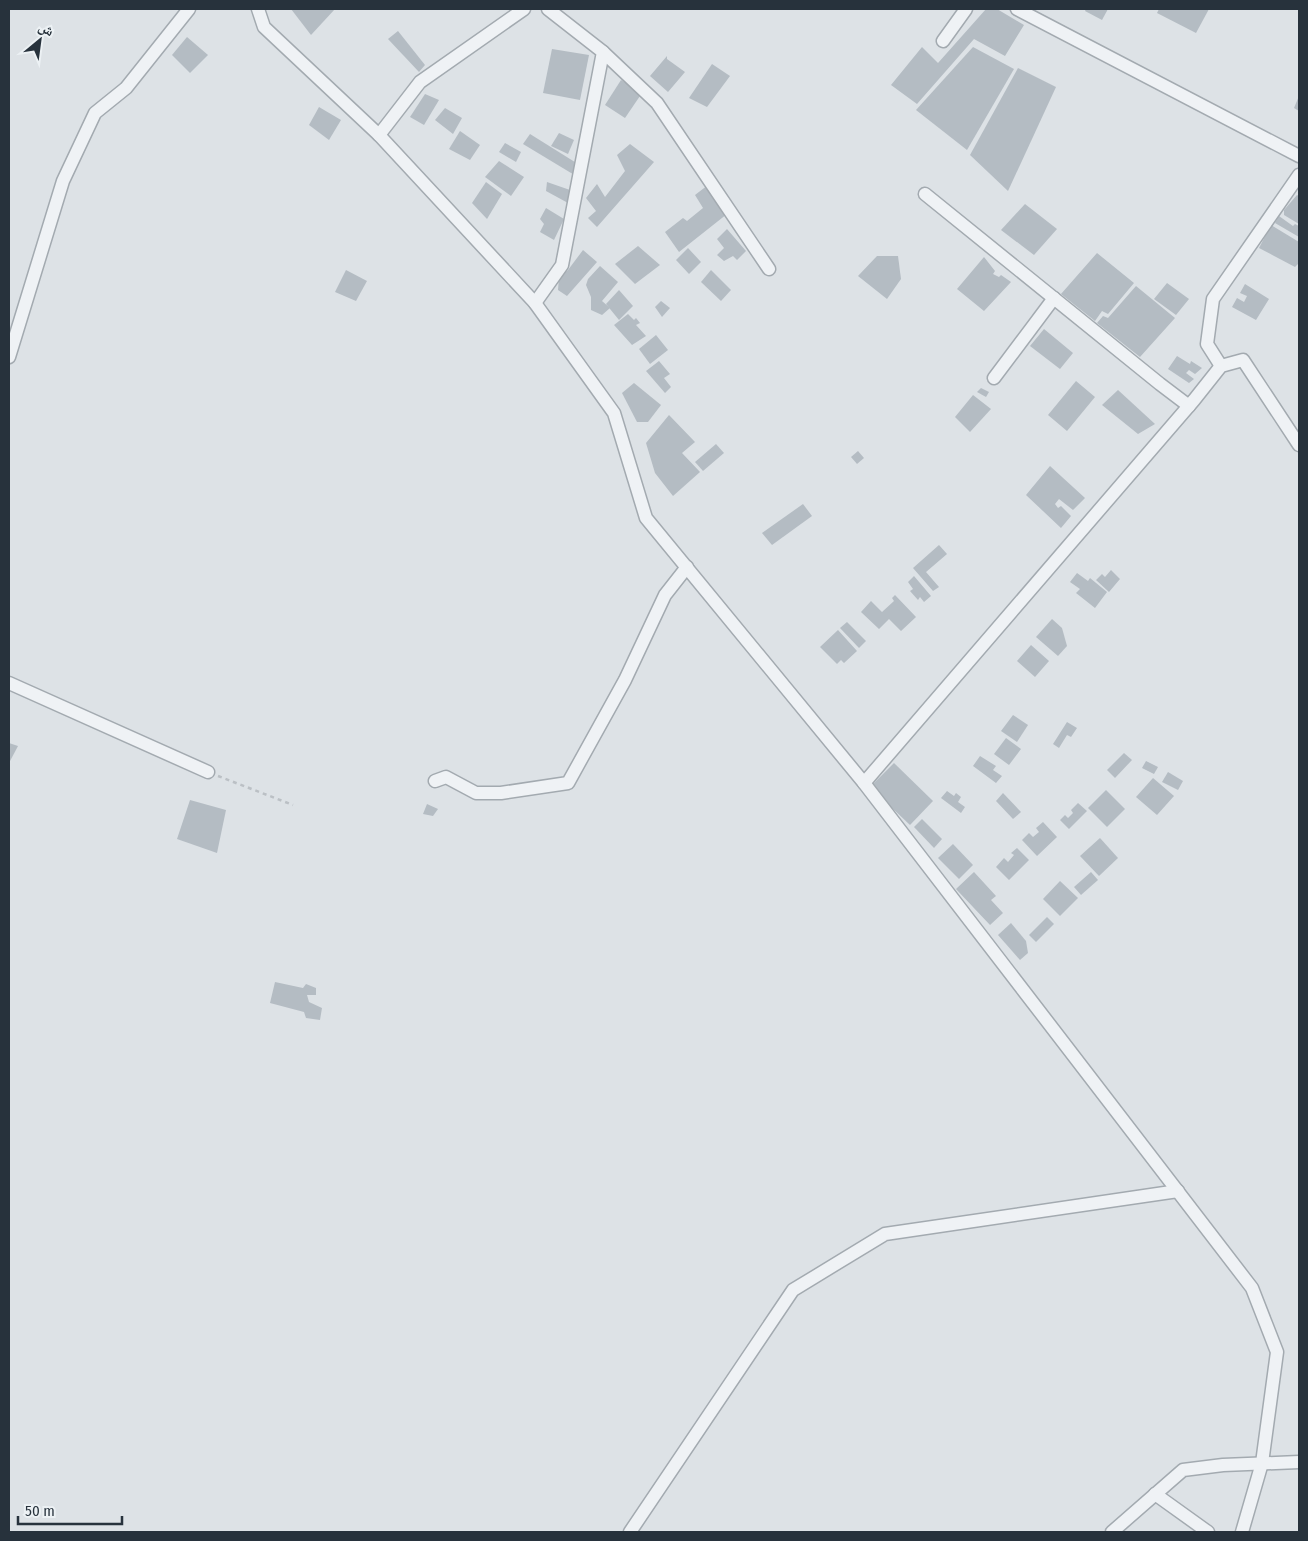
<svg xmlns="http://www.w3.org/2000/svg" width="1308" height="1541" font-family="'Fira Sans Condensed','Noto Naskh Arabic',sans-serif">
  <style>
    .building { fill: #b4bcc3 }
    .lines { fill: none; stroke-linecap: round; stroke-linejoin: round }
    .minor-casing { stroke: #a3aab0; stroke-width: 15 }
    .path { stroke: #bbc0c5; stroke-width: 2.5; stroke-dasharray: 4 4; stroke-linecap: butt }
    .minor { stroke: #eff2f5; stroke-width: 12 }
  </style>
  <rect width="100%" height="100%" fill="#dde2e6"/>
  <!-- building -->
  <g class="building">
    <polygon points="291,9 335,9 311,35"/>
    <polygon points="986,9 997,9 1024,25 1005,56 974,39 917,104 891,85 922,47 938,63"/>
    <polygon points="1086,9 1108,9 1102,20 1085,11"/>
    <polygon points="1159,9 1209,9 1196,33 1157,13"/>
    <polygon points="398,31 425,65 419,72 388,39"/>
    <polygon points="187,37 208,55 190,73 172,55"/>
    <polygon points="973,47 1014,69 967,150 916,110"/>
    <polygon points="552,49 589,55 580,100 543,93"/>
    <polygon points="667,56 667,59 685,72 668,92 650,76"/>
    <polygon points="712,64 730,76 707,107 689,98"/>
    <polygon points="1018,68 1056,87 1008,191 970,155"/>
    <polygon points="621,80 642,93 625,118 605,105"/>
    <polygon points="425,94 439,100 424,125 410,117"/>
    <polygon points="1299,96 1299,111 1294,108"/>
    <polygon points="319,107 341,120 329,140 309,125"/>
    <polygon points="445,108 462,118 453,134 435,120"/>
    <polygon points="460,131 480,145 470,160 449,149"/>
    <polygon points="559,133 574,140 568,154 551,146"/>
    <polygon points="530,134 578,164 576,176 523,144"/>
    <polygon points="505,143 521,152 516,162 499,152"/>
    <polygon points="630,144 654,162 597,227 588,218 596,211 586,198 597,184 605,197 625,171 617,155"/>
    <polygon points="499,161 524,177 511,196 485,177"/>
    <polygon points="486,182 502,194 487,219 472,203"/>
    <polygon points="547,182 570,190 568,203 546,191"/>
    <polygon points="708,185 727,214 679,252 665,232 683,218 687,221 703,208 695,195"/>
    <polygon points="1297,195 1299,196 1299,224 1284,215 1284,210"/>
    <polygon points="1025,204 1057,229 1034,255 1001,230"/>
    <polygon points="546,208 564,219 554,240 540,232 544,224 540,219"/>
    <polygon points="1279,216 1293,226 1295,224 1299,226 1299,237 1275,223"/>
    <polygon points="1271,225 1299,242 1299,263 1295,267 1259,248"/>
    <polygon points="727,229 746,251 737,260 733,256 724,261 717,255 724,248 717,239"/>
    <polygon points="638,246 660,265 635,284 615,264"/>
    <polygon points="688,248 701,262 689,274 676,260"/>
    <polygon points="583,250 597,262 567,296 558,290 559,277 568,270"/>
    <polygon points="1097,253 1134,283 1108,314 1102,311 1095,321 1061,294"/>
    <polygon points="877,256 898,256 901,279 887,299 858,276"/>
    <polygon points="984,257 995,271 993,274 999,277 1001,275 1011,282 984,311 957,289"/>
    <polygon points="600,266 618,282 602,301 610,308 602,315 591,310 591,297 586,285 588,279"/>
    <polygon points="346,270 367,281 356,301 335,292"/>
    <polygon points="711,270 731,290 721,301 701,282"/>
    <polygon points="1167,283 1189,299 1176,315 1154,299"/>
    <polygon points="1245,284 1269,299 1256,320 1232,307 1237,298 1244,302 1247,296 1240,293"/>
    <polygon points="1136,286 1175,318 1140,357 1097,323 1103,316 1108,318"/>
    <polygon points="619,290 633,306 619,320 606,304"/>
    <polygon points="661,301 670,308 662,317 655,307"/>
    <polygon points="628,314 634,320 636,318 640,323 636,325 646,336 632,345 614,325"/>
    <polygon points="1044,329 1073,353 1060,369 1030,346"/>
    <polygon points="656,335 668,350 650,364 639,349"/>
    <polygon points="1177,356 1190,364 1191,361 1202,368 1195,374 1189,370 1186,373 1194,379 1189,383 1168,369"/>
    <polygon points="659,361 670,374 664,378 671,387 665,393 646,371"/>
    <polygon points="1076,381 1095,397 1067,431 1048,415"/>
    <polygon points="634,383 661,405 648,422 637,422 622,393"/>
    <polygon points="981,388 989,392 986,397 977,392"/>
    <polygon points="1118,390 1155,424 1138,434 1102,405"/>
    <polygon points="973,395 991,409 970,432 955,417"/>
    <polygon points="669,415 695,442 682,453 700,472 673,496 655,473 646,443"/>
    <polygon points="716,444 724,453 703,471 695,462"/>
    <polygon points="858,451 864,458 857,464 851,457"/>
    <polygon points="1050,466 1085,498 1073,510 1059,499 1055,504 1058,508 1061,506 1071,516 1061,528 1026,495"/>
    <polygon points="803,504 812,516 772,545 762,533"/>
    <polygon points="939,545 947,554 926,572 939,587 933,591 913,568"/>
    <polygon points="1111,570 1120,579 1109,592 1096,580 1102,574 1105,577"/>
    <polygon points="1077,573 1088,581 1090,578 1107,592 1095,608 1076,593 1080,589 1070,582"/>
    <polygon points="914,576 931,596 924,602 920,597 918,600 910,591 913,589 908,582"/>
    <polygon points="895,595 916,617 901,631 889,619 879,629 861,612 871,601 882,612 894,601 892,598"/>
    <polygon points="1052,619 1062,628 1067,646 1058,656 1036,637"/>
    <polygon points="847,622 866,641 859,648 840,628"/>
    <polygon points="838,630 857,651 844,663 841,660 837,664 820,647"/>
    <polygon points="1031,645 1049,661 1035,677 1017,661"/>
    <polygon points="1013,715 1028,725 1017,742 1001,731"/>
    <polygon points="1067,722 1077,728 1071,737 1067,735 1059,748 1053,744"/>
    <polygon points="1006,738 1021,749 1009,765 994,754"/>
    <polygon points="9,743 18,746 9,763"/>
    <polygon points="1124,753 1132,760 1115,778 1107,770"/>
    <polygon points="980,756 996,766 993,770 1002,776 996,783 973,766"/>
    <polygon points="1146,761 1158,767 1154,774 1142,768"/>
    <polygon points="894,763 933,801 910,825 870,787"/>
    <polygon points="1168,772 1183,781 1178,790 1162,782"/>
    <polygon points="1153,778 1174,796 1157,815 1136,797"/>
    <polygon points="1106,790 1125,809 1107,827 1088,808"/>
    <polygon points="947,791 954,796 956,793 961,797 958,802 965,807 961,813 941,798"/>
    <polygon points="1003,793 1021,812 1013,819 996,801"/>
    <polygon points="190,800 226,810 217,853 177,839"/>
    <polygon points="1078,803 1087,811 1069,829 1060,820 1065,815 1068,818 1073,813 1071,810"/>
    <polygon points="427,804 438,809 433,816 423,814"/>
    <polygon points="922,819 942,839 934,848 914,827"/>
    <polygon points="1043,822 1057,837 1037,856 1022,840 1029,833 1033,837 1039,832 1036,828"/>
    <polygon points="1100,838 1118,858 1099,876 1080,856"/>
    <polygon points="953,844 973,865 959,879 938,858"/>
    <polygon points="1017,848 1029,860 1009,880 996,867 1004,858 1008,862 1014,855 1011,853"/>
    <polygon points="974,872 996,896 991,900 1003,913 990,925 956,889"/>
    <polygon points="1091,872 1098,880 1081,895 1074,887"/>
    <polygon points="1060,881 1078,898 1060,916 1043,899"/>
    <polygon points="1047,917 1054,924 1036,942 1029,935"/>
    <polygon points="1011,923 1026,941 1028,953 1020,960 998,935"/>
    <polygon points="275,982 303,988 306,984 316,988 316,995 307,995 309,1002 322,1008 320,1020 306,1018 304,1012 270,1003"/>
  </g>
  <g class="lines">
    <defs>
      <g id="minor">
        <polyline points="258,9 264,27 379,135 535,303 614,413 646,518 864,783 1252,1288 1277,1352 1262,1463 1242,1532"/>
        <polyline points="1017,9 1299,156"/>
        <polyline points="943,41 966,9"/>
        <polyline points="603,52 657,103 769,269"/>
        <polyline points="379,135 420,82 524,9"/>
        <polyline points="925,194 1160,384 1189,406"/>
        <polyline points="535,303 562,265 603,52 548,9"/>
        <polyline points="9,357 63,181 95,113 126,88 189,9"/>
        <polyline points="1221,366 1207,344 1213,299 1299,175"/>
        <polyline points="994,378 1054,298"/>
        <polyline points="9,683 208,772"/>
        <polyline points="435,781 446,777 476,793 501,793 568,783 625,680 665,595 687,567"/>
        <polyline points="864,783 1194,400 1221,366 1243,360 1299,445"/>
        <polyline points="1155,1494 1208,1532"/>
        <polyline points="630,1532 793,1290 885,1234 1178,1191"/>
        <polyline points="1112,1532 1183,1470 1223,1465 1299,1462"/>
      </g>
    </defs>
    <!-- minor casing -->
    <use href="#minor" class="minor-casing"/>
    <!-- path -->
    <polyline class="path" points="218,776 293,805"/>
    <!-- minor -->
    <use href="#minor" class="minor"/>
  </g>
  <!-- border -->
  <rect width="1308" height="1541" fill="none" stroke="#27323c" stroke-width="20"/>
  <!-- north arrow -->
  <g transform="translate(40 40) rotate(29)" stroke="#ecf1f4" stroke-width="4" paint-order="stroke">
  <path d="M0-4L9 19L0 12L-9 19Z" fill="#27323c"/>
  <text y="-8" font-size="14" font-weight="bold" text-anchor="middle" fill="#27323c">ش</text>
  </g>
  <!-- scale -->
  <path d="M18 1516v8h104v-8" fill="none" stroke="#27323c" stroke-width="2.5"/>
  <text x="25" y="1516" font-size="15" fill="#27323c" stroke="#ecf1f4" stroke-width="4" paint-order="stroke">50 m</text>
</svg>
